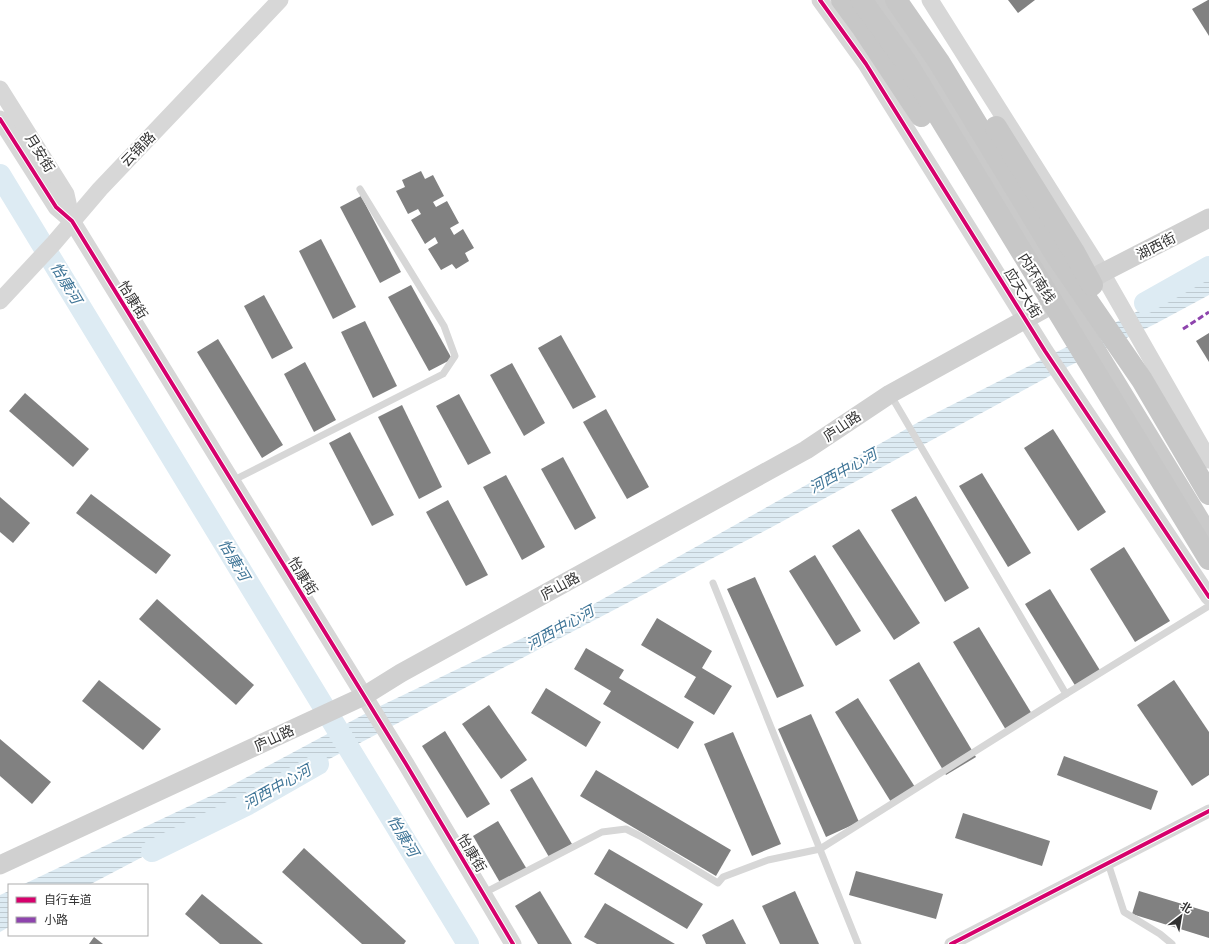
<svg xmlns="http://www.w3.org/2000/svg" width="1209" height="944" font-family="'Golos Text','Noto Sans SC',sans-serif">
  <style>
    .water { fill: url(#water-rules) }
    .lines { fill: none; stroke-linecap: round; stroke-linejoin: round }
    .river { stroke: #ddebf3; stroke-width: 22 }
    .building { fill: #818181 }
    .service { stroke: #d7d7d7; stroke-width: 7 }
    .minor { stroke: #d7d7d7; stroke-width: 13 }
    .tertiary { stroke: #d7d7d7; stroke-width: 17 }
    .secondary { stroke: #d0d0d0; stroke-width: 19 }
    .primary { stroke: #cacaca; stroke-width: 21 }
    .trunk-bridge { stroke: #c7c7c7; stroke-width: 22 }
    .quiet { stroke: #8e44ad; stroke-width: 3; stroke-dasharray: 6 3; stroke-linecap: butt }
    .cycleway-casing { stroke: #fff; stroke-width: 6 }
    .cycleway { stroke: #d6006c; stroke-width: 4 }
    .labels { text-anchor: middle; stroke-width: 4; stroke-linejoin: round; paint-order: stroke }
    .street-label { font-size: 14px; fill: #333; stroke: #fff }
    .water-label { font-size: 15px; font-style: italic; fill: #3f7597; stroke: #fff }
  </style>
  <defs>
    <pattern id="water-rules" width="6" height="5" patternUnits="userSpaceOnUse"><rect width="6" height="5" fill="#ddebf3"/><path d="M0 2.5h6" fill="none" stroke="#becad1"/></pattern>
  </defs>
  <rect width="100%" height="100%" fill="#fff"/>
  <!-- water -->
  <g class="water">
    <polygon points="1209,274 1209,295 1155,324 1057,372 772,527 89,885 22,885 221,791 374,709 592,605 924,419 1158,301"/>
    <polygon points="9,891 9,927 0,932 0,895"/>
  </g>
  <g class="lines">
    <!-- river -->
    <g class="river">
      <polyline points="0,175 468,944"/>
      <polyline points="1145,303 1209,267"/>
      <polyline points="152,851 248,804 318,764"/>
    </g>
  </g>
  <!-- building -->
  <g class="building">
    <polygon points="1008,0 1035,0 1018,13"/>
    <polygon points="1208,0 1209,0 1209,36 1192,9"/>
    <polygon points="421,171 425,179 433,175 444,196 433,202 436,207 447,201 459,223 450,228 454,235 463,229 474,248 465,253 469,261 456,269 452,264 441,270 428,249 438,243 435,237 425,244 411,220 421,214 418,209 408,214 396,191 405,187 402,180"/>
    <polygon points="361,196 401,272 380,283 340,207"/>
    <polygon points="321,239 356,307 333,319 299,251"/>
    <polygon points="411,285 452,359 429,371 388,297"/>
    <polygon points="264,295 293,348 272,359 244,306"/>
    <polygon points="365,321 397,386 373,398 341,332"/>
    <polygon points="1209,333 1209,362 1196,341"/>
    <polygon points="561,335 596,397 573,409 538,348"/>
    <polygon points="218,339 283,445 262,458 197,352"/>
    <polygon points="305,362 336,420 314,432 284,374"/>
    <polygon points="512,363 545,423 524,436 490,375"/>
    <polygon points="25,393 89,449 73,467 9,411"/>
    <polygon points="459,394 491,453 468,465 436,406"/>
    <polygon points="402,405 442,487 419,499 378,417"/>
    <polygon points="606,409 649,487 627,499 583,422"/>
    <polygon points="1053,429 1106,512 1078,531 1024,448"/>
    <polygon points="350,432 394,515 372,526 329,443"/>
    <polygon points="563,457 596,518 575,530 541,469"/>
    <polygon points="982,473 1031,553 1008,567 959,486"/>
    <polygon points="506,475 545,547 522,560 483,487"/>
    <polygon points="91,494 171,555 156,574 76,513"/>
    <polygon points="916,496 969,588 945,602 891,510"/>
    <polygon points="0,497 30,523 13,543 0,532"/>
    <polygon points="448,500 488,575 466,586 426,512"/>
    <polygon points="859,529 920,623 894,640 832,546"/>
    <polygon points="1124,547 1170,621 1135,642 1090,569"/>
    <polygon points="815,555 861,631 836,646 789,571"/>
    <polygon points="755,577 804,686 777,698 727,589"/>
    <polygon points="1050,589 1101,672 1076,687 1025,604"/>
    <polygon points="157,599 254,685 236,705 139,619"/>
    <polygon points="657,618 712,651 702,668 732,686 714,715 684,697 696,677 641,645"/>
    <polygon points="979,627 1032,714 1006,730 953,642"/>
    <polygon points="586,648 624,670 619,678 694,722 678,749 603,704 611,691 574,669"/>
    <polygon points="919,662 976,757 946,775 889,680"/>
    <polygon points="99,680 161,729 143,750 82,701"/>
    <polygon points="1174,680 1209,732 1209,775 1192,786 1137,705"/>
    <polygon points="546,688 601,722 586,747 531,713"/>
    <polygon points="858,698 915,787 891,802 835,712"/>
    <polygon points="489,705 527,760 501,779 462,724"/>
    <polygon points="811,714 859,822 826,837 778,729"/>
    <polygon points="445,731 490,804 467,818 422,746"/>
    <polygon points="733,732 781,844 752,856 704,744"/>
    <polygon points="0,739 51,782 32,804 0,776"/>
    <polygon points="1064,756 1158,791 1151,810 1057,775"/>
    <polygon points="596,770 731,850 716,876 580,796"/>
    <polygon points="532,777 572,844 549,857 510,790"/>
    <polygon points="963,813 1050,841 1042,866 955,838"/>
    <polygon points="498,821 528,871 502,886 473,836"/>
    <polygon points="304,848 406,941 404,944 362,944 282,872"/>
    <polygon points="609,849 703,904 687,929 594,874"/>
    <polygon points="856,871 943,894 936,919 849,895"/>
    <polygon points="540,891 572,944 538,944 515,906"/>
    <polygon points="795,891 819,944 780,944 762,906"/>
    <polygon points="1139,891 1209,912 1209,938 1132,914"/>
    <polygon points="202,894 263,944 220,944 185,914"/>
    <polygon points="605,903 675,944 597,944 584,937"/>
    <polygon points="733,919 746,944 706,944 702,935"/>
    <polygon points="94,937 103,944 89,944"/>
  </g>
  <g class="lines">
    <!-- service -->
    <g class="service">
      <polyline points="232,481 443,374 455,356 444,326 360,189"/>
      <polyline points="713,583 858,944"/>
      <polyline points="1066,694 1209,606"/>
      <polyline points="1108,863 1124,912 1160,934 1172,944"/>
      <polyline points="484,893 602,832 626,829 640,836 718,883 723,877 768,860 820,849 1066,694 890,394"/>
    </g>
    <!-- minor -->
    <polyline class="minor" points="951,944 1209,811"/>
    <!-- tertiary -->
    <g class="tertiary">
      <polyline points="820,0 866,64 1045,351 1209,597"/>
      <polyline points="930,0 1102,273 1209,460"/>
      <polyline points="0,89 66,194 72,221"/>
      <polyline points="0,119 56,207 72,221 406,764 513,944"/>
      <polyline points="0,301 54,243 100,189 280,0"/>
    </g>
    <!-- secondary -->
    <polyline class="secondary" points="0,865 364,696 401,673 806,450 890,394 1064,298 1102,273 1209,218"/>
    <!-- primary -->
    <polyline class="primary" points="875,0 914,54 1209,536"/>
    <!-- trunk-bridge -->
    <g class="trunk-bridge">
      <polyline points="842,0 862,27 921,116"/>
      <polyline points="861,0 906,62 1209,559"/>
      <polyline points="896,0 939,62 1056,255 1142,380 1209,494"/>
      <polyline points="996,127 1074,252 1092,285"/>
    </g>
    <!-- quiet -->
    <polyline class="quiet" points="1183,329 1209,312"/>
    <defs>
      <g id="cycleway">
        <polyline points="820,0 866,64 1045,351 1209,597"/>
        <polyline points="0,119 56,207 72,221 406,764 513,944"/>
        <polyline points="951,944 1209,811"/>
      </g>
    </defs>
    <!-- cycleway casing -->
    <use href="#cycleway" class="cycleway-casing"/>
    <!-- cycleway -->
    <use href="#cycleway" class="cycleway"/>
  </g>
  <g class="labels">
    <!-- street labels -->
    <g class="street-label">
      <text transform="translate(138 149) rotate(-46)" y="5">云锦路</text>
      <text transform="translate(40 153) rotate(58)" y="5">月安街</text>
      <text transform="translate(1156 246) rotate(-27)" y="5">湖西街</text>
      <text transform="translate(1037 278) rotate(58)" y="5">内环南线</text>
      <text transform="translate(1023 293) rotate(58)" y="5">应天大街</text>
      <text transform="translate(133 300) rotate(58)" y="5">怡康街</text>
      <text transform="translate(842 426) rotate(-34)" y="5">庐山路</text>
      <text transform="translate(303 576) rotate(58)" y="5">怡康街</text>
      <text transform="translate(560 586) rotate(-29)" y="5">庐山路</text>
      <text transform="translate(274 738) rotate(-25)" y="5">庐山路</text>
      <text transform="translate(472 853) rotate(59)" y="5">怡康街</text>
    </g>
    <!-- water labels -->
    <g class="water-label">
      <text transform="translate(66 283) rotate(59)" y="5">怡康河</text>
      <text transform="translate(843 471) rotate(-29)" y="5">河西中心河</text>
      <text transform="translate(234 560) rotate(59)" y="5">怡康河</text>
      <text transform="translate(560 628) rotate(-29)" y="5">河西中心河</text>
      <text transform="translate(277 787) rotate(-29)" y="5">河西中心河</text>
      <text transform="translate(403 836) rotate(59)" y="5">怡康河</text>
    </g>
  </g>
  <!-- legend -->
  <rect x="8" y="884" width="140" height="52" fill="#ffffff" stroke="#adadad"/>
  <rect x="16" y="897" width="20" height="6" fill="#d6006c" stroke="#adadad"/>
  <text x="44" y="904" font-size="12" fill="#333333">自行车道</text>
  <rect x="16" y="917" width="20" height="6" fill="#8e44ad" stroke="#adadad"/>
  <text x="44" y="924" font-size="12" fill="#333333">小路</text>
  <!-- north arrow -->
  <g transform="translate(1181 916) rotate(31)" stroke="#ffffff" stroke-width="3" paint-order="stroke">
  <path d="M0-3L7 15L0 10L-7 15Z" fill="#333333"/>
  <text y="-6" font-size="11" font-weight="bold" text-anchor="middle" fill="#333333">北</text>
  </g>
</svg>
